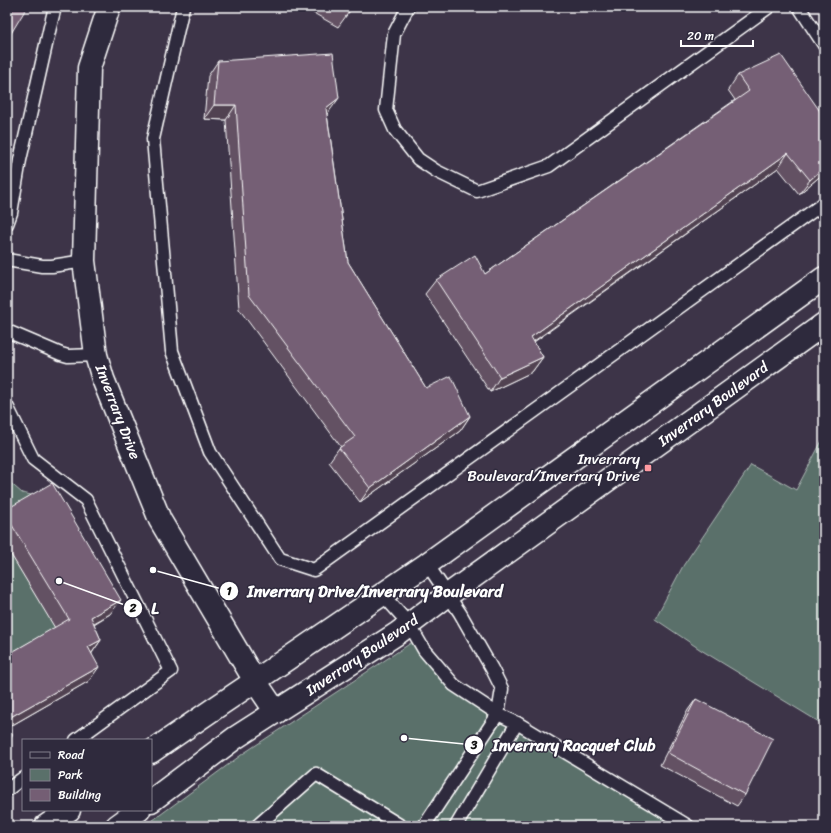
<svg xmlns="http://www.w3.org/2000/svg" width="831" height="833" font-family="Sriracha,sans-serif">
  <style>
    .green { fill: #5a706a; stroke: #acb8b4 }
    .lines { fill: none; stroke-linecap: round; stroke-linejoin: round }
    .lane-casing { stroke: #fff; stroke-width: 15 }
    .secondary-casing { stroke: #fff; stroke-width: 25 }
    .lane { stroke: #2f2a3d; stroke-width: 12 }
    .secondary { stroke: #2f2a3d; stroke-width: 22 }
    .wall { fill: #645164; stroke: #fff }
    .shaded-wall { fill: #514251; stroke: #fff }
    .building { fill: #745e74; stroke: #fff }
    .poi-dot { fill: #ff9aa2; stroke: #2f2a3d; stroke-width: 1.5 }
    .labels { text-anchor: middle; stroke-width: 3; stroke-linejoin: round; paint-order: stroke }
    .street-label { font-size: 15px; fill: #fff; stroke: #2f2a3d }
    .poi-label { font-size: 15px; fill: #fff; stroke: #2f2a3d; text-anchor: end }
    .leader { fill: none; stroke: #fff; stroke-width: 1.5 }
    .callout-dot { fill: #fff; stroke: #2f2a3d; stroke-width: 1.5 }
    .mark-label { font-size: 12px; text-anchor: middle; font-weight: bold; fill: #111 }
    .callout-label { font-size: 16px; text-anchor: middle; font-weight: bold; fill: #fff; stroke: #2f2a3d; stroke-width: 3; stroke-linejoin: round; paint-order: stroke }
  </style>
  <rect width="100%" height="100%" fill="#3d3448"/>
  <filter id="ink" filterUnits="userSpaceOnUse"><feTurbulence type="fractalNoise" baseFrequency=".025" numOctaves="2"/><feDisplacementMap in="SourceGraphic" scale="8" xChannelSelector="R" yChannelSelector="G"/><feConvolveMatrix kernelMatrix="1 2 1 2 8 2 1 2 1" color-interpolation-filters="sRGB"/></filter>
  <g filter="url(#ink)">
    <!-- green -->
    <g class="green">
      <polygon points="824,437 824,725 701,650 655,619 683,566 751,465 796,490"/>
      <polygon points="7,480 22,493 41,497 7,518"/>
      <polygon points="7,548 59,634 7,664"/>
      <polygon points="417,639 454,685 686,826 145,826 244,753"/>
    </g>
    <g class="lines">
      <defs>
        <g id="lane">
          <polyline points="183,7 153,139 172,351 210,452 280,559 314,570 824,203"/>
          <polyline points="408,7 394,34 386,110 395,130 418,159 436,171 477,191 549,166 769,7"/>
          <polyline points="799,7 824,45"/>
          <polyline points="7,224 11,213 20,160 50,27 55,7"/>
          <polyline points="7,260 42,266 52,266 84,261"/>
          <polyline points="7,331 61,354 68,356 96,355"/>
          <polyline points="7,406 33,459 86,500 171,671 76,740"/>
          <polyline points="383,595 409,624 424,650 454,685 498,714 517,723 688,826"/>
          <polyline points="7,790 23,778"/>
          <polyline points="257,826 316,774 401,826"/>
          <polyline points="424,826 498,714 502,689 492,669 460,613 427,564"/>
          <polyline points="456,826 517,723"/>
        </g>
        <g id="secondary">
          <polyline points="109,7 89,68 84,261 96,355 103,379 160,520 255,681 276,712"/>
          <polyline points="151,752 215,708 255,681 427,564 824,278"/>
          <polyline points="151,801 235,738 398,633 448,595 824,324"/>
          <polyline points="46,826 69,810"/>
          <polyline points="117,826 139,810"/>
        </g>
      </defs>
      <!-- lane casing -->
      <use href="#lane" class="lane-casing"/>
      <!-- secondary casing -->
      <use href="#secondary" class="secondary-casing"/>
      <!-- lane -->
      <use href="#lane" class="lane"/>
      <!-- secondary -->
      <use href="#secondary" class="secondary"/>
    </g>
    <!-- wall -->
    <g class="wall">
      <polygon points="303,7 352,7 349,12 338,27"/>
      <polygon points="218,61 328,113 327,114 348,262 426,388 470,416 460,431 360,502 329,462 339,448 341,447 239,309 226,120 204,119 208,76"/>
      <polygon points="738,75 824,117 824,173 799,194 778,168 534,342 543,357 532,372 490,392 425,294 436,280 485,274 735,100 728,90"/>
      <polygon points="7,509 110,614 94,624 101,640 92,653 89,681 9,727 12,735 7,742 7,655 55,628 7,548"/>
      <polygon points="696,699 745,795 737,806 660,765 688,710"/>
    </g>
    <!-- shaded-wall -->
    <g class="shaded-wall">
      <polygon points="339,98 328,113 316,123 326,108"/>
      <polygon points="214,105 236,105 226,120 204,119"/>
      <polygon points="788,153 778,168 520,351 531,337"/>
      <polygon points="824,167 824,173 799,194 810,180"/>
      <polygon points="543,357 532,372 490,392 500,377"/>
      <polygon points="470,416 460,431 360,502 370,488"/>
      <polygon points="121,600 110,614 80,631 91,617"/>
      <polygon points="101,640 91,654 88,647"/>
      <polygon points="99,667 89,681 7,728 7,719"/>
      <polygon points="12,735 7,742 7,738"/>
    </g>
    <!-- building -->
    <g class="building">
      <polygon points="7,7 27,7 7,40"/>
      <polygon points="339,7 352,7 349,12"/>
      <polygon points="333,53 339,98 326,108 348,262 426,388 451,376 470,416 370,488 339,448 355,437 249,295 236,105 214,105 218,61"/>
      <polygon points="781,55 824,117 824,167 810,180 788,153 531,337 543,357 500,377 436,280 475,255 485,274 749,91 738,75"/>
      <polygon points="52,483 121,600 91,617 101,640 88,647 99,667 7,719 7,655 69,619 7,517 7,509"/>
      <polygon points="696,699 773,739 745,795 668,753"/>
      <polygon points="7,722 12,735 7,738"/>
    </g>
  </g>
  <!-- markers -->
  <rect class="poi-dot" x="644" y="464" width="8" height="8" rx="2"/>
  <g class="labels">
    <!-- street labels -->
    <g class="street-label">
      <text transform="translate(713 404) rotate(-36)" y="5">Inverrary Boulevard</text>
      <text transform="translate(118 412) rotate(69)" y="5">Inverrary Drive</text>
      <text transform="translate(362 655) rotate(-34)" y="5">Inverrary Boulevard</text>
    </g>
    <!-- poi labels -->
    <g class="poi-label">
      <text x="640" y="464">Inverrary<tspan x="640" dy="17">Boulevard/Inverrary Drive</tspan></text>
    </g>
  </g>
  <!-- callouts -->
  <path class="leader" d="M153 570L229 591M59 581L133 608M404 738L474 745"/>
  <g class="callout-dot">
    <circle cx="153" cy="570" r="4"/>
    <circle cx="59" cy="581" r="4"/>
    <circle cx="404" cy="738" r="4"/>
    <circle cx="229" cy="591" r="10"/>
    <circle cx="133" cy="608" r="10"/>
    <circle cx="474" cy="745" r="10"/>
  </g>
  <g class="mark-label">
    <text x="229" y="595">1</text>
    <text x="133" y="612">2</text>
    <text x="474" y="749">3</text>
  </g>
  <g class="callout-label">
    <text x="375" y="597">Inverrary Drive/Inverrary Boulevard</text>
    <text x="155" y="614">L</text>
    <text x="574" y="751">Inverrary Racquet Club</text>
  </g>
  <!-- margin -->
  <rect width="831" height="833" fill="none" stroke="#2f2a3d" stroke-width="24"/>
  <rect x="12" y="12" width="807" height="809" fill="none" stroke="#fff" stroke-width="1.5" filter="url(#ink)"/>
  <!-- legend -->
  <rect x="22" y="739" width="130" height="72" fill="#2f2a3d" stroke="#827f8b"/>
  <rect x="30" y="752" width="20" height="6" fill="#2f2a3d" stroke="#827f8b"/>
  <text x="58" y="759" font-size="12" fill="#ffffff">Road</text>
  <rect x="30" y="769" width="20" height="12" fill="#5a706a" stroke="#827f8b"/>
  <text x="58" y="779" font-size="12" fill="#ffffff">Park</text>
  <rect x="30" y="789" width="20" height="12" fill="#745e74" stroke="#827f8b"/>
  <text x="58" y="799" font-size="12" fill="#ffffff">Building</text>
  <!-- scale -->
  <path d="M681 40v6h72v-6" fill="none" stroke="#ffffff" stroke-width="2"/>
  <text x="687" y="40" font-size="12" fill="#ffffff" stroke="#2f2a3d" stroke-width="3" paint-order="stroke">20 m</text>
</svg>
